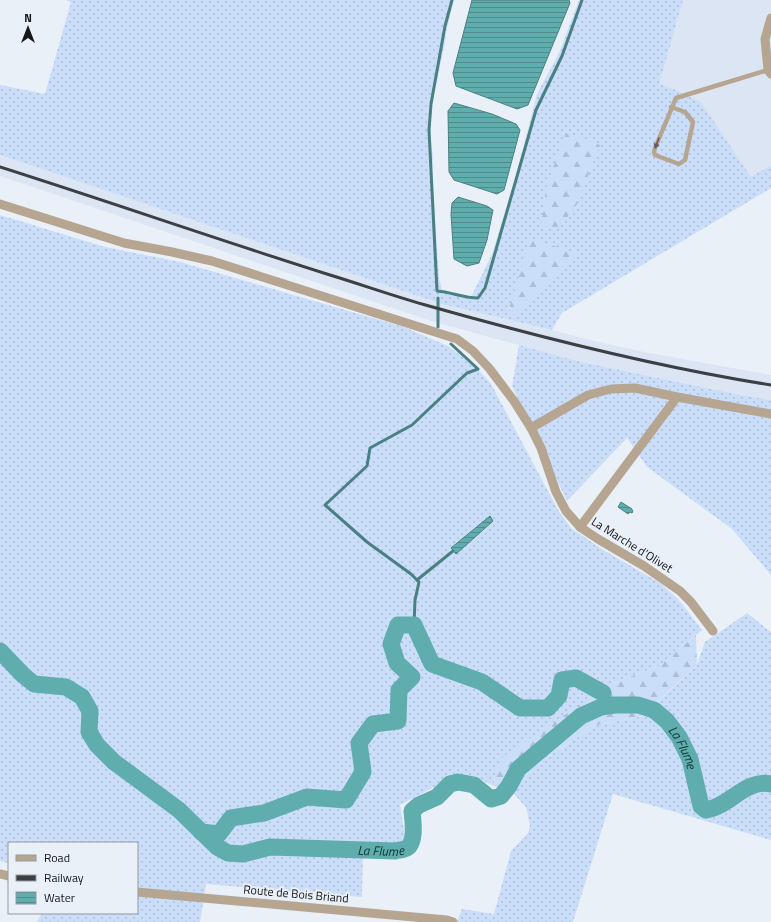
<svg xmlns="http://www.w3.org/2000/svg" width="771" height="922" font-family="'Titillium Web',sans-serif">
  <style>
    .built { fill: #dbe5f3 }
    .grass { fill: url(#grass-dots) }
    .forest { fill: url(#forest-firs) }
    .water { fill: url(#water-rules); stroke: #4a8082 }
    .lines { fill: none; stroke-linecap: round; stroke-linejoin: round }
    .stream { stroke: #4a8082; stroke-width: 3 }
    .river { stroke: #60adae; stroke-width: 17 }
    .lane { stroke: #b6a691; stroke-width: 4.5 }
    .street { stroke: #b6a691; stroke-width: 9 }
    .rail { stroke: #3c3f43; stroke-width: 3 }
    .oneway { fill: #665e56 }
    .labels { text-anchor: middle; stroke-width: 4; stroke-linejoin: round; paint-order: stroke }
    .street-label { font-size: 12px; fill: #15171a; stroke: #eaf0f8 }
    .water-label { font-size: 13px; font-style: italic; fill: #0f3637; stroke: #eaf0f8 }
  </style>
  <defs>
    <pattern id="grass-dots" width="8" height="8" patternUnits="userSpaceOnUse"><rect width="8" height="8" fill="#cadefa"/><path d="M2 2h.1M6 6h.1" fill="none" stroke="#adbed6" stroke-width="1.8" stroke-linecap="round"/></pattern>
    <pattern id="forest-firs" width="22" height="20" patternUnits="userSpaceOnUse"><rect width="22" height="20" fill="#cadefa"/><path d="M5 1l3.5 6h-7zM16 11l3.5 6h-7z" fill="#adbed6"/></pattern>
    <pattern id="water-rules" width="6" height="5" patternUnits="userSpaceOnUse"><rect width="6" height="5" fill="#60adae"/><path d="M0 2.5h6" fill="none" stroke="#4e8c8d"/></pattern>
  </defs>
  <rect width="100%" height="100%" fill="#eaf0f8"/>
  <!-- built -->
  <g class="built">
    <polygon points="683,0 771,0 771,165 751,177 701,102 658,84"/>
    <polygon points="0,155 442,304 552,330 594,341 644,352 771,375 771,400 740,395 577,361 431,321 0,176"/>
  </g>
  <!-- grass -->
  <g class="grass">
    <polygon points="66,0 454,0 446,32 445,44 436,84 432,105 430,133 433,157 432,171 439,278 442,290 470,299 492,254 513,187 537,94 559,53 579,0 683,0 659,84 675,90 701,102 751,177 771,165 771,188 562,313 552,330 442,304 0,155 0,85 45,94 71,2"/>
    <polygon points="0,215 105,247 180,262 404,327 448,346 478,369 491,384 558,510 571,528 605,551 660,583 678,599 702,630 659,666 611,684 495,773 494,786 473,776 457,775 400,805 406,843 363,844 362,897 206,884 200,922 37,922 42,913 137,913 137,843 9,843 9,863 0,861"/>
    <polygon points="519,345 577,361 740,395 771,400 771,575 732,529 647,467 627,438 567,501 512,386"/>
    <polygon points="747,613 771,632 771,840 613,794 573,922 457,922 462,909 494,914 511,851 528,833 530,826 526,807 514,794 520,781 538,763 597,725 643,716 697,665 705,642"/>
  </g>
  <!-- forest -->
  <g class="forest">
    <polygon points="566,133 600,145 577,204 560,227 541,226 547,184"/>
    <polygon points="530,238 576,253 515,316 509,309"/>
    <polygon points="696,635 697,665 642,716 597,725 538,763 520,781 514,794 494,786 495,773 502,757 611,684 659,666"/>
  </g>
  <!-- water -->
  <g class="water">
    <polygon points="472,0 569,0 570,3 528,105 517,109 456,86 453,73"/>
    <polygon points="454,103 492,114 516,124 520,130 504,190 497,194 454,180 449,172 448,111"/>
    <polygon points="458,197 487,206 493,210 487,240 479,263 467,266 454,259 451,214 452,203"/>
    <polygon points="621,502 632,509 632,510 633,511 632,513 630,512 628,514 618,507"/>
    <polygon points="490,516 493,521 456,554 451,548"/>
  </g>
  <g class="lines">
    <!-- stream -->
    <g class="stream">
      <path d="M452,0L445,26L431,104L429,130L437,291C451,292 464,298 478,298L485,288L536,110L562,56L582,0"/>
      <polyline points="438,298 438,327"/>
      <polyline points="417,580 453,551"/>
      <polyline points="414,625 415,600 419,582 411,574 367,542 325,505 367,466 370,448 412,425 467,373 478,369 451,344"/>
    </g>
    <!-- river -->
    <g class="river">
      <path id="s1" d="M0,651L23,675L34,684L66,687L82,697L90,711L89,732L97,745L114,762L179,810L217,847L228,853L243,854L270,847L395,851C399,850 404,850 407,848C416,842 413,821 412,811L419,805L437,797L450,784L458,782L474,785L491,799L501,796L509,786L518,769L581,716L601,707L615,705H638L654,710L667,721L679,737L690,759L701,806L706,810C729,807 746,778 771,784"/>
      <polyline points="201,832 219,834 231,818 264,813 307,797 346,800 363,772 359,743 373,724 398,721 399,690 412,677 397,663 391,644 398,625 414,625 432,664 482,682 520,708 548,708 559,696 562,680 576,678 603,693"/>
    </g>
    <!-- lane -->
    <polyline class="lane" points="671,107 685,112 693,122 685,160 679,164 660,157 655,155 654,152 655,148 676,98 768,70"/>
    <!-- street -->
    <g class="street">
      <polyline points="771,18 765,39 768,70 771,74"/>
      <polyline points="0,204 124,243 172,252 212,261 457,339 473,351 489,368 514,401 531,428 541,448 556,492 566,511 580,527 598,539 644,566 680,591 691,602 713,631"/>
      <polyline points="531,428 588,395 611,389 635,388 677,397 771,414"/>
      <polyline points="580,527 677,397"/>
      <polyline points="0,874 9,876"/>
      <polyline points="137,892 447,920 453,922"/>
    </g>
    <!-- rail -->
    <path class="rail" d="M0,167C110,202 219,240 330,275C363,285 396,297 429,306C542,338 656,367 771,385"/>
  </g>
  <!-- one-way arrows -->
  <defs><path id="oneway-solid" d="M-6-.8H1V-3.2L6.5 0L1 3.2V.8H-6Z"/></defs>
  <use class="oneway" href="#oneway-solid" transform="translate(657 143) rotate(111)"/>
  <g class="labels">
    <!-- street labels -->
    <g class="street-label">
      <text transform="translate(632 545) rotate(32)" y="4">La Marche d'Olivet</text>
      <text transform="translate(296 894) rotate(5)" y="4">Route de Bois Briand</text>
    </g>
    <!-- water labels -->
    <g class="water-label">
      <text dy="5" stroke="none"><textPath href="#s1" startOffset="883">La Flume</textPath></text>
      <text dy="5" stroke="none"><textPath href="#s1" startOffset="475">La Flume</textPath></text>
    </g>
  </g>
  <!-- legend -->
  <rect x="8" y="842" width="130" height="72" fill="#eaf0f8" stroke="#95999f"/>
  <rect x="16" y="855" width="20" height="6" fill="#b6a691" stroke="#95999f"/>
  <text x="44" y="862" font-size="12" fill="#15171a">Road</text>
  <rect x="16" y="875" width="20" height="6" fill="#3c3f43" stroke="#95999f"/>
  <text x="44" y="882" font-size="12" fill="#15171a">Railway</text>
  <rect x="16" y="892" width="20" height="12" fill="url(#water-rules)" stroke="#95999f"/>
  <text x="44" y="902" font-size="12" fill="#15171a">Water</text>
  <!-- north arrow -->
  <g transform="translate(28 28)" stroke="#eaf0f8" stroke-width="3" paint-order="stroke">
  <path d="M0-3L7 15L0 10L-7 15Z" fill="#15171a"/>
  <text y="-6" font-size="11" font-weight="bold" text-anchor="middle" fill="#15171a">N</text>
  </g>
</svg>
